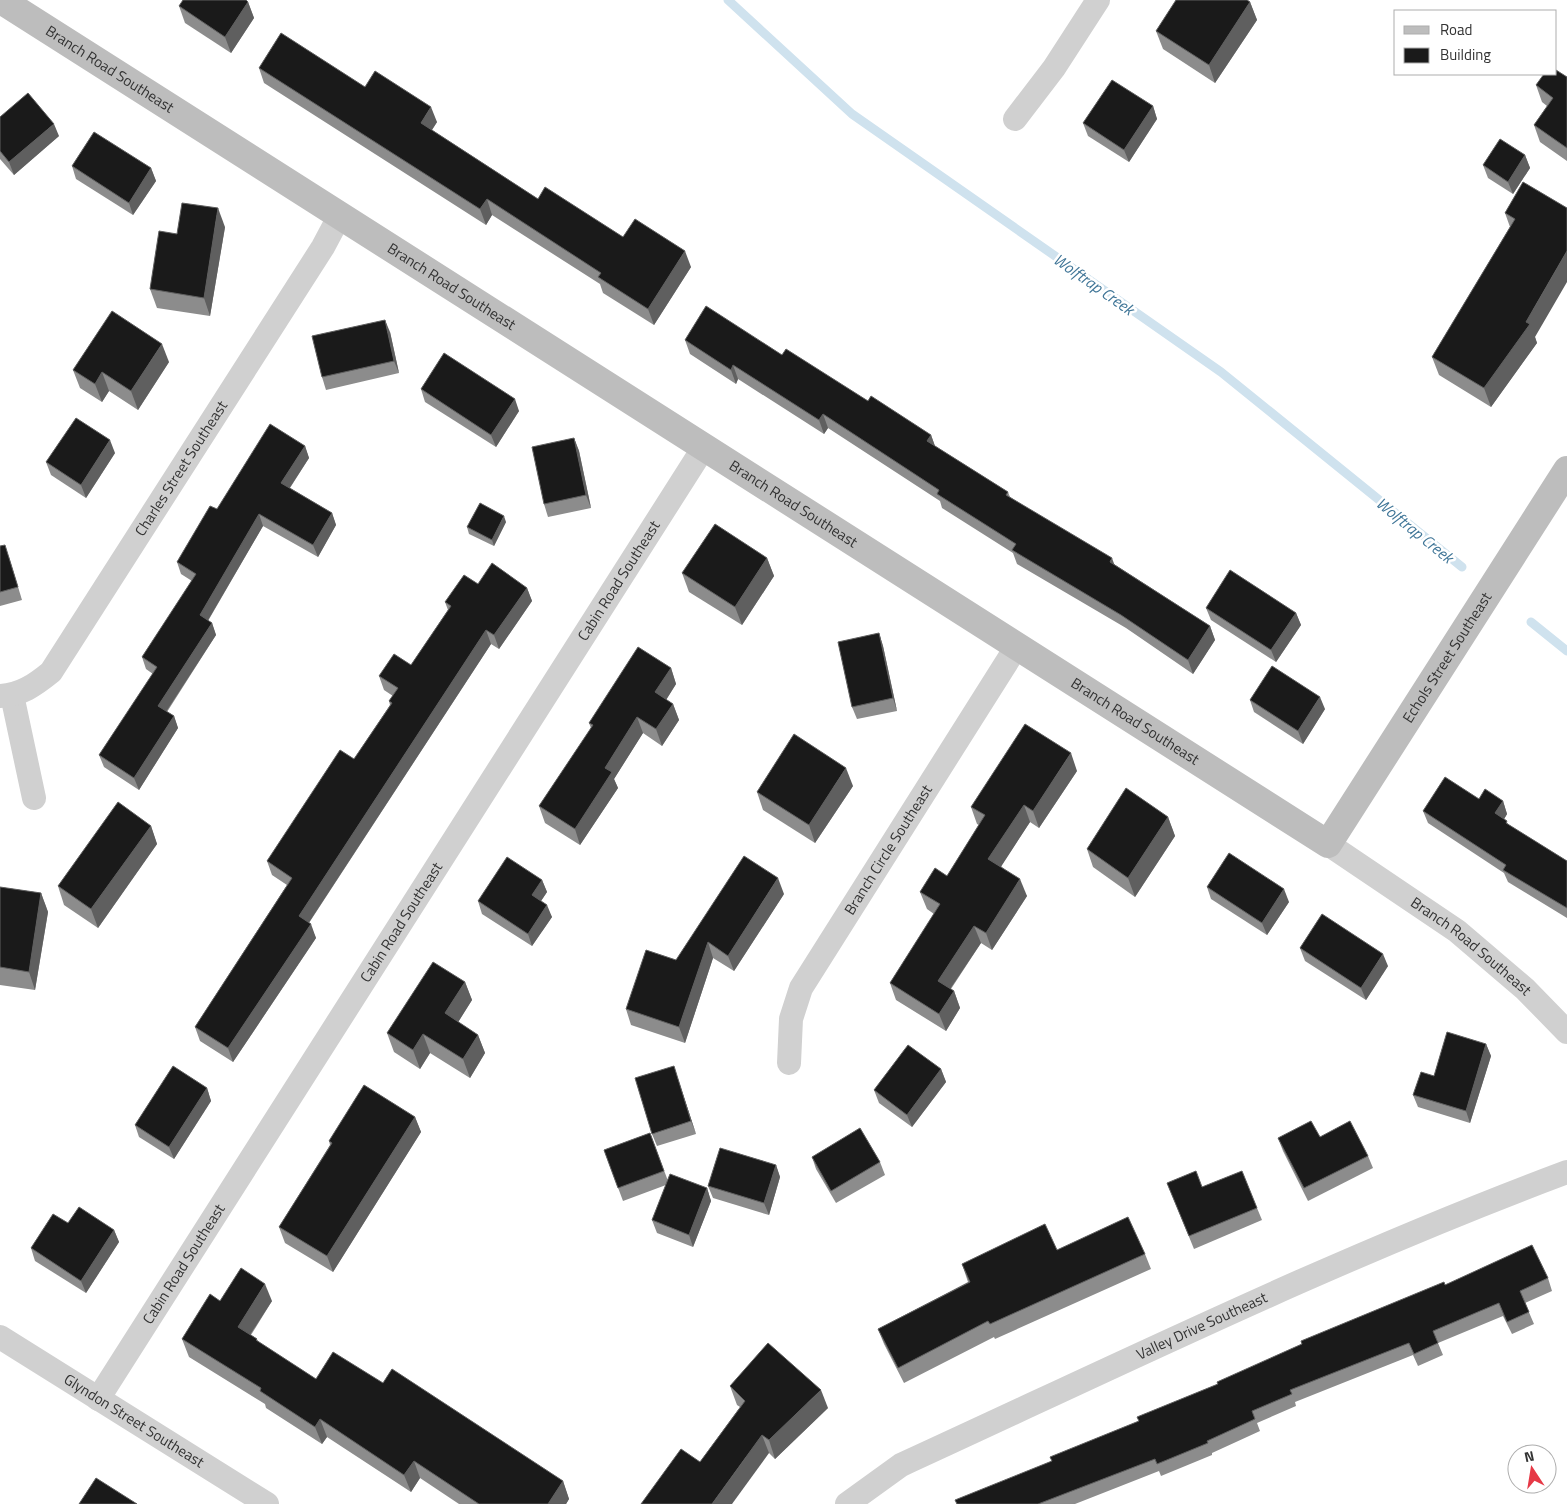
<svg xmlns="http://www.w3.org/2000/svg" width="1567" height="1504" font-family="'Titillium Web',sans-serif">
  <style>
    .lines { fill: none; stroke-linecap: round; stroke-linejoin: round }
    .stream { stroke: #cfe2ee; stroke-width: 9 }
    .street { stroke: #d0d0d0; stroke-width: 24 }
    .secondary { stroke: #bdbdbd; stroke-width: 28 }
    .wall { fill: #8c8c8c }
    .shaded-wall { fill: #5f5f5f }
    .building { fill: #1a1a1a; stroke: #5f5f5f }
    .labels { text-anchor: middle; stroke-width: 5; stroke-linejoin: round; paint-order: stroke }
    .street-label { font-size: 15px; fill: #333; stroke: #fff }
    .water-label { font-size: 16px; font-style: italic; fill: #3f7597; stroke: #fff }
  </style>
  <rect width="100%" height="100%" fill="#fff"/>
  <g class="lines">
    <!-- stream -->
    <g class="stream">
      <polyline points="728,0 852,114 1221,372 1462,567"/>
      <polyline points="1531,622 1567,651"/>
    </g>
    <!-- street -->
    <g class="street">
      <polyline points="1015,119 1054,68 1098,0"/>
      <polyline points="12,695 34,798"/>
      <path id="s1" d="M0,696C21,695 35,685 51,672L323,247L340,215"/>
      <path id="s2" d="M1328,844L1457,931L1525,989L1567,1032"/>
      <path id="s3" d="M789,1063L791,1019L801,988L1017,646"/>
      <path id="s4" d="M0,1337L267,1504"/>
      <path id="s5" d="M98,1399L704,447"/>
      <path id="s6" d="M847,1504L901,1465C1121,1364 1339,1257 1567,1172"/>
    </g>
    <!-- secondary -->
    <path class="secondary" id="s7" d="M1,0L1328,844L1567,470"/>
  </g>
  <!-- wall -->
  <g class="wall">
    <polygon points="248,2 254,18 231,53 185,23 179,6"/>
    <polygon points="1250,2 1257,20 1215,83 1163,49 1156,31"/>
    <polygon points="259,68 365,87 437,122 432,130 538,199 691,267 654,325 603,293 600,284 492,215 486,225 264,83"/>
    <polygon points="1567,77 1567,161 1540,142 1534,125 1547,106 1542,102 1536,85"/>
    <polygon points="1153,106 1157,119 1129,162 1088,136 1083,123"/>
    <polygon points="0,117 59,136 14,175 0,159"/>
    <polygon points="1525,155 1530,168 1513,194 1488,178 1483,165"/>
    <polygon points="72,166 151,168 156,181 133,215 76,179"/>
    <polygon points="1523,182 1535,337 1537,343 1491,407 1439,375 1432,357 1510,227 1505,213"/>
    <polygon points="225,227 210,316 157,308 150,289 177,234"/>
    <polygon points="390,332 399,373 326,390 322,377"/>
    <polygon points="685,340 782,355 931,435 935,446 1008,492 1010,497 1210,626 1215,640 1193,674 1126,628 1017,564 1013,553 942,508 940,501 828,428 824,434 738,379 736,384 690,354"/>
    <polygon points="169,362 138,410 109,391 102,402 80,388 73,370"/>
    <polygon points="421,389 519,411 496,447 425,402"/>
    <polygon points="574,438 579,451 591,508 548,517 544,504"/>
    <polygon points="305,446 309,458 290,488 332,513 336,525 318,557 263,526 208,621 212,623 216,635 167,712 174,716 178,728 139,790 104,767 99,755 153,674 146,669 142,657 192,581 181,574 177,562"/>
    <polygon points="115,453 86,498 51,475 46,462"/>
    <polygon points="506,522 494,546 469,534 467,527"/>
    <polygon points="0,546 9,557 22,600 0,606"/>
    <polygon points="767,558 774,576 742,625 689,592 682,573"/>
    <polygon points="478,584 527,588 532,601 499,649 491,644 309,923 316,938 233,1062 200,1041 195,1027 287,885 272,875 267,861 354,759 390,705 389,701 393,696 384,690 379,676 411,665 448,610 445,602"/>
    <polygon points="1206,608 1296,613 1301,625 1276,662 1211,620"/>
    <polygon points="879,633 883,646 897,711 857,719 852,707"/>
    <polygon points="671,668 676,684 666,700 673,704 679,720 662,746 643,733 614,779 618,788 580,845 545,823 539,806 591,728 589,723"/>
    <polygon points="1250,700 1325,709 1303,744 1254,712"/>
    <polygon points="1077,771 1039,828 1030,822 1001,866 1027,896 992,950 981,943 951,989 954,991 960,1008 946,1031 896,1000 890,983 934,914 927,909 920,892 947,876 979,825 977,824 971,807"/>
    <polygon points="853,786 815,843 763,810 757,792"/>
    <polygon points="1479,799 1503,801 1507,814 1504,819 1509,825 1567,861 1567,918 1508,882 1504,873 1428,823 1423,811"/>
    <polygon points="1168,817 1175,836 1135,897 1093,867 1087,849"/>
    <polygon points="151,826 157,844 98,928 64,905 58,886"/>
    <polygon points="542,880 547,892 541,901 552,917 532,946 482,914 478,901"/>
    <polygon points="0,887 41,893 48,912 35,990 0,985"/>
    <polygon points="1207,887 1289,902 1267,935 1211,899"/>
    <polygon points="784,894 734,971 713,958 685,1043 631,1025 626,1009 676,960"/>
    <polygon points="1300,948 1388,966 1366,1000 1305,961"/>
    <polygon points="465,982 472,1000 458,1022 478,1035 485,1053 470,1078 430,1053 420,1069 394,1052 387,1033"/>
    <polygon points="1486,1044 1491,1056 1470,1123 1418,1107 1413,1095 1434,1076"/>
    <polygon points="941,1069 946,1082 912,1127 879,1103 874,1090"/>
    <polygon points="678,1079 696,1134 657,1146 652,1134"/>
    <polygon points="207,1088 211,1101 174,1159 139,1137 135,1125"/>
    <polygon points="415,1117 421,1132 333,1272 285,1243 279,1227 330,1145 329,1141"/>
    <polygon points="650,1133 668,1181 707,1188 711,1201 693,1247 657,1233 652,1220 666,1185 623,1201 604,1150"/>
    <polygon points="1320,1137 1368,1156 1373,1168 1308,1201 1283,1151 1278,1138"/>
    <polygon points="812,1157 880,1162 885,1175 836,1203 816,1169"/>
    <polygon points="776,1165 780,1177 769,1215 713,1198 708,1186"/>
    <polygon points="1167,1183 1202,1187 1257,1208 1262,1220 1194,1249"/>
    <polygon points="68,1223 114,1230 119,1242 86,1293 35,1261 31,1248"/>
    <polygon points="1057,1250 1145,1254 1151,1269 995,1339 994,1337 904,1383 884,1344 878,1329 968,1282 962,1264"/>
    <polygon points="1548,1278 1552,1291 1525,1303 1534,1324 1512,1334 1503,1316 1438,1343 1443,1355 1418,1366 1413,1355 1295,1402 1296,1406 1257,1423 1260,1431 1212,1453 1212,1455 1161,1476 1159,1471 1075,1504 956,1504 1139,1422 1218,1384 1445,1285"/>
    <polygon points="220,1301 272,1301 251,1335 257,1339 258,1342 316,1379 383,1383 563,1481 569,1499 566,1504 459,1504 420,1478 411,1492 327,1437 322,1444 266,1408 265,1404 189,1357 182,1339"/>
    <polygon points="730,1386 828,1408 775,1459 769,1453 700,1462 740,1407 737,1405"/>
  </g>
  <!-- shaded-wall -->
  <g class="shaded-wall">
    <polygon points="248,2 254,18 231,53 225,37"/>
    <polygon points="1250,2 1257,20 1215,83 1209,65"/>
    <polygon points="1153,106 1157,119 1129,162 1124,150"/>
    <polygon points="431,107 437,122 426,139 421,123"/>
    <polygon points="54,124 59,136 14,175 9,162"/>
    <polygon points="1525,155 1530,168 1513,194 1508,182"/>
    <polygon points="151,168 156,181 133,215 129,203"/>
    <polygon points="487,199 492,215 486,225 480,209"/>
    <polygon points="218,208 225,227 210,316 204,298"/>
    <polygon points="685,251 691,267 654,325 648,309"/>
    <polygon points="1567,251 1567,282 1535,337 1537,343 1491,407 1484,388 1526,322"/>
    <polygon points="385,320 390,332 399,373 394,361"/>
    <polygon points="162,344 169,362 138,410 131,391"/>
    <polygon points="733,365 738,379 736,384 731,370"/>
    <polygon points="102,372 109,391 102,402 95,384"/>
    <polygon points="515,399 519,411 496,447 491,435"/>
    <polygon points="823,414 828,428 824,434 819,420"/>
    <polygon points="931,435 936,449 927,441"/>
    <polygon points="574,438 579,451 591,508 586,495"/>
    <polygon points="110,440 115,453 86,498 81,485"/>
    <polygon points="305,446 309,458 285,495 281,483"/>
    <polygon points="332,513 336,525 318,557 313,545"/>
    <polygon points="259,514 263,526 204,627 200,615"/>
    <polygon points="504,516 506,522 494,546 492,540"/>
    <polygon points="767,558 774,576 742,625 735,607"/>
    <polygon points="1112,558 1117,572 1110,562"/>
    <polygon points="527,588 532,601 499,649 494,635"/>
    <polygon points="1296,613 1301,625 1276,662 1271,650"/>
    <polygon points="212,623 216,635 162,718 158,706"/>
    <polygon points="1210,626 1215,640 1193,674 1188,660"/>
    <polygon points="486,630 491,644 304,930 299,916"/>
    <polygon points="879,633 883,646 897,711 893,698"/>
    <polygon points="671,668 676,684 661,708 655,692"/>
    <polygon points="1320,697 1325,709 1303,744 1298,731"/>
    <polygon points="673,704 679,720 662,746 656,729"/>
    <polygon points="174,716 178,728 139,790 134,778"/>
    <polygon points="637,717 643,733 614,779 618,788 580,845 575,829 605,768"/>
    <polygon points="1071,753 1077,771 1039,828 1033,811"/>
    <polygon points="846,768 853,786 815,843 809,825"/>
    <polygon points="1503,801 1507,814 1500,826 1495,813"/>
    <polygon points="1024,805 1030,822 995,876 988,859"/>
    <polygon points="1168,817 1175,836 1135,897 1128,878"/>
    <polygon points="151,826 157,844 98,928 91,909"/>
    <polygon points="778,878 784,894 734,971 728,956"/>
    <polygon points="1020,879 1027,896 992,950 986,933"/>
    <polygon points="542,880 547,892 537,907 532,895"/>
    <polygon points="1284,889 1289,902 1267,935 1262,923"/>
    <polygon points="41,893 48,912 35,990 29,972"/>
    <polygon points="547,905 552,917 532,946 528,934"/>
    <polygon points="311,924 316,938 233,1062 228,1048"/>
    <polygon points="974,926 981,943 944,998 938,981"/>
    <polygon points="708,942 713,958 685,1043 679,1027"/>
    <polygon points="1383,954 1388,966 1366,1000 1361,988"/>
    <polygon points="465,982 472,1000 452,1032 445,1013"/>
    <polygon points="954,991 960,1008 946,1031 939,1014"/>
    <polygon points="423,1034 430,1053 420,1069 413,1050"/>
    <polygon points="478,1035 485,1053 470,1078 463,1059"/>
    <polygon points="1486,1044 1491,1056 1470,1123 1466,1111"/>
    <polygon points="674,1066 678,1079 696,1134 691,1121"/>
    <polygon points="941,1069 946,1082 912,1127 907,1115"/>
    <polygon points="207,1088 211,1101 174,1159 169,1147"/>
    <polygon points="415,1117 421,1132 333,1272 327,1256"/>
    <polygon points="776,1165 780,1177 769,1215 764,1203"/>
    <polygon points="707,1188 711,1201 693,1247 689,1235"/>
    <polygon points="114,1230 119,1242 86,1293 81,1281"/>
    <polygon points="265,1284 272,1301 244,1344 238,1327"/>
    <polygon points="821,1390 828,1408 775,1459 769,1440"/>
    <polygon points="320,1419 327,1437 322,1444 315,1427"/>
    <polygon points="762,1435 769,1453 732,1504 712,1504"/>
    <polygon points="414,1461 420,1478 411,1492 404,1475"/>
    <polygon points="563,1481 569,1499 566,1504 548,1504"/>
  </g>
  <!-- building -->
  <g class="building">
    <polygon points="183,0 246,0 248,2 225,37 179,6"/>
    <polygon points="1176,0 1247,0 1250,2 1209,65 1156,31"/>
    <polygon points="281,33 365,87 375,71 431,107 421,123 538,199 545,187 623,237 635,219 685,251 648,309 598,277 601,273 487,199 480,209 259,68"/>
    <polygon points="1556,70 1567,77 1567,148 1534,125 1553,98 1536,85 1544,74 1556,74"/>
    <polygon points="1112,80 1153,106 1124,150 1083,123"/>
    <polygon points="28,93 54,124 9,162 0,151 0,117"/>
    <polygon points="94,132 151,168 129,203 72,166"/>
    <polygon points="1500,139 1525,155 1508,182 1483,165"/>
    <polygon points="1523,182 1567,208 1567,251 1526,322 1530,324 1484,388 1432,357 1515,219 1505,213"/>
    <polygon points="182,203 218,208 204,298 150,289 159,231 177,234"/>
    <polygon points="706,306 782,355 786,349 868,401 871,396 931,435 927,441 1008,492 1006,495 1112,558 1110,562 1210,626 1188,660 1121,615 1012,550 1016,544 937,494 939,490 823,414 819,420 733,365 731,370 685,340"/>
    <polygon points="112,311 162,344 131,391 102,372 95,384 73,370"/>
    <polygon points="385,320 394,361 322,377 312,336"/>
    <polygon points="444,353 515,399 491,435 421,389"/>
    <polygon points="76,418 110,440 81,485 46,462"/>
    <polygon points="270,424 305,446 281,483 332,513 313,545 259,514 200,615 212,623 158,706 174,716 134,778 99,755 157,667 142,657 196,574 177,562 210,506 217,509"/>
    <polygon points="574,438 586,495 544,504 532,447"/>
    <polygon points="480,503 504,516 492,540 467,527"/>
    <polygon points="715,524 767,558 735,607 682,573"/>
    <polygon points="5,545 18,587 0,592 0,546"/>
    <polygon points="492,563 527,588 494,635 486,630 299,916 311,924 228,1048 195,1027 292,878 267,861 340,750 354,759 392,703 389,701 398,688 379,676 394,654 411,665 451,606 445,602 464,575 478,584"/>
    <polygon points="1230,570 1296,613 1271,650 1206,608"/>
    <polygon points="879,633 893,698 852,707 838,642"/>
    <polygon points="638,647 671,668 655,692 673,704 656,729 637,717 605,768 612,772 575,829 539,806 593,725 589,723"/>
    <polygon points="1272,666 1320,697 1298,731 1250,700"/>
    <polygon points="1025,724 1071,753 1033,811 1024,805 988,859 1020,879 986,933 974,926 938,981 954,991 939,1014 890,983 940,904 920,892 935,868 947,876 985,815 971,807"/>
    <polygon points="794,734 846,768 809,825 757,792"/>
    <polygon points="1445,777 1479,799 1485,789 1503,801 1495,813 1507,821 1506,823 1567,861 1567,908 1503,870 1506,865 1423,811"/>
    <polygon points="1126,788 1168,817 1128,878 1087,849"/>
    <polygon points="118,802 151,826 91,909 58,886"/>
    <polygon points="1229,853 1284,889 1262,923 1207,887"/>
    <polygon points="744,856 778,878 728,956 708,942 679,1027 626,1009 646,950 676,960"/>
    <polygon points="507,857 542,880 532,895 547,905 528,934 478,901"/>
    <polygon points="0,887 41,893 29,972 0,967"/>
    <polygon points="1322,914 1383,954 1361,988 1300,948"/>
    <polygon points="433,962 465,982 445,1013 478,1035 463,1059 423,1034 413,1050 387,1033"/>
    <polygon points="1447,1032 1486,1044 1466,1111 1413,1095 1421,1072 1434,1076"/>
    <polygon points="908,1045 941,1069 907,1115 874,1090"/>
    <polygon points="173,1066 207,1088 169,1147 135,1125"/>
    <polygon points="674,1066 691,1121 652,1134 635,1078"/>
    <polygon points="364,1085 415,1117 327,1256 279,1227 332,1143 329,1141"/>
    <polygon points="1311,1121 1320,1137 1350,1121 1368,1156 1304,1188 1278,1138"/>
    <polygon points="860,1128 880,1162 831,1191 812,1157"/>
    <polygon points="650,1133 664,1171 618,1188 604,1150"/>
    <polygon points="720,1148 776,1165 764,1203 708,1186"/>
    <polygon points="1196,1171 1202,1187 1242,1171 1257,1208 1189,1236 1167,1183"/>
    <polygon points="670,1174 707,1188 689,1235 652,1220"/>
    <polygon points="79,1207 114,1230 81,1281 31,1248 53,1214 68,1223"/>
    <polygon points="1128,1217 1145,1254 990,1324 988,1321 898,1368 878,1329 970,1282 962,1264 1045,1224 1057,1250"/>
    <polygon points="1532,1245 1548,1278 1520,1291 1529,1312 1507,1322 1499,1303 1433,1331 1438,1343 1414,1354 1409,1343 1290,1390 1292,1394 1252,1411 1255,1419 1207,1441 1208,1443 1157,1464 1155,1459 1038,1504 957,1504 955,1500 1052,1461 1050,1457 1139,1421 1137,1417 1218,1384 1217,1382 1302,1344 1301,1341 1444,1282 1445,1285"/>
    <polygon points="241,1268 265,1284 238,1327 257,1339 256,1340 316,1379 333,1352 383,1383 392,1369 563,1481 548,1504 479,1504 414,1461 404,1475 320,1419 315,1427 260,1391 261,1388 182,1339 210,1294 220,1301"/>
    <polygon points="768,1343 821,1390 769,1440 762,1435 712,1504 641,1504 681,1449 700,1462 745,1401 730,1386"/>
    <polygon points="96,1478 137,1504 79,1504"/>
  </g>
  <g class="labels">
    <!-- street labels -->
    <g class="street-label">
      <text dy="5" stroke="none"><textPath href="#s7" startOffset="129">Branch Road Southeast</textPath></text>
      <text dy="5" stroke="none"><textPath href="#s7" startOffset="534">Branch Road Southeast</textPath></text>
      <text dy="5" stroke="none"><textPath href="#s1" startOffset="299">Charles Street Southeast</textPath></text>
      <text dy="5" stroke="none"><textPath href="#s7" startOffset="939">Branch Road Southeast</textPath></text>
      <text dy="5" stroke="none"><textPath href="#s5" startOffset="970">Cabin Road Southeast</textPath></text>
      <text dy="5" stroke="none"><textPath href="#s7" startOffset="1794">Echols Street Southeast</textPath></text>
      <text dy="5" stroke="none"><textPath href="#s7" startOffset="1344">Branch Road Southeast</textPath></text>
      <text dy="5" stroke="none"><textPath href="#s3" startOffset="240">Branch Circle Southeast</textPath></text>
      <text dy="5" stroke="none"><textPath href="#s5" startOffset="565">Cabin Road Southeast</textPath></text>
      <text dy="5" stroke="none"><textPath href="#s2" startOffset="176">Branch Road Southeast</textPath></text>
      <text dy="5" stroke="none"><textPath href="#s5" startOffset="160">Cabin Road Southeast</textPath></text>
      <text dy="5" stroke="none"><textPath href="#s6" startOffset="398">Valley Drive Southeast</textPath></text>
      <text dy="5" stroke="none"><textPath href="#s4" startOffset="158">Glyndon Street Southeast</textPath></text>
    </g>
    <!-- water labels -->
    <g class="water-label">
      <text transform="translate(1094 284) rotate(35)" y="6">Wolftrap Creek</text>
      <text transform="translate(1415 530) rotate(39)" y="6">Wolftrap Creek</text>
    </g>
  </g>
  <!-- legend -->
  <rect x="1394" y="10" width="162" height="65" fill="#ffffff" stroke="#adadad"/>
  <rect x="1404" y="26" width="25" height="8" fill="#bdbdbd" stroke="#adadad"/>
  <text x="1440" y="35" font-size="15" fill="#333333">Road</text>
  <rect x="1404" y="48" width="25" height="15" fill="#1a1a1a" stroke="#adadad"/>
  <text x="1440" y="60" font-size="15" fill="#333333">Building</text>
  <!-- north arrow -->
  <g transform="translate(1532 1469) rotate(348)"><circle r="24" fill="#ffffff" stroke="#adadad"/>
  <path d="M0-4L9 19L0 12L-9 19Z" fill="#e63946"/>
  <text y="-8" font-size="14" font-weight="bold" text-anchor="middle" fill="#333333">N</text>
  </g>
</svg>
